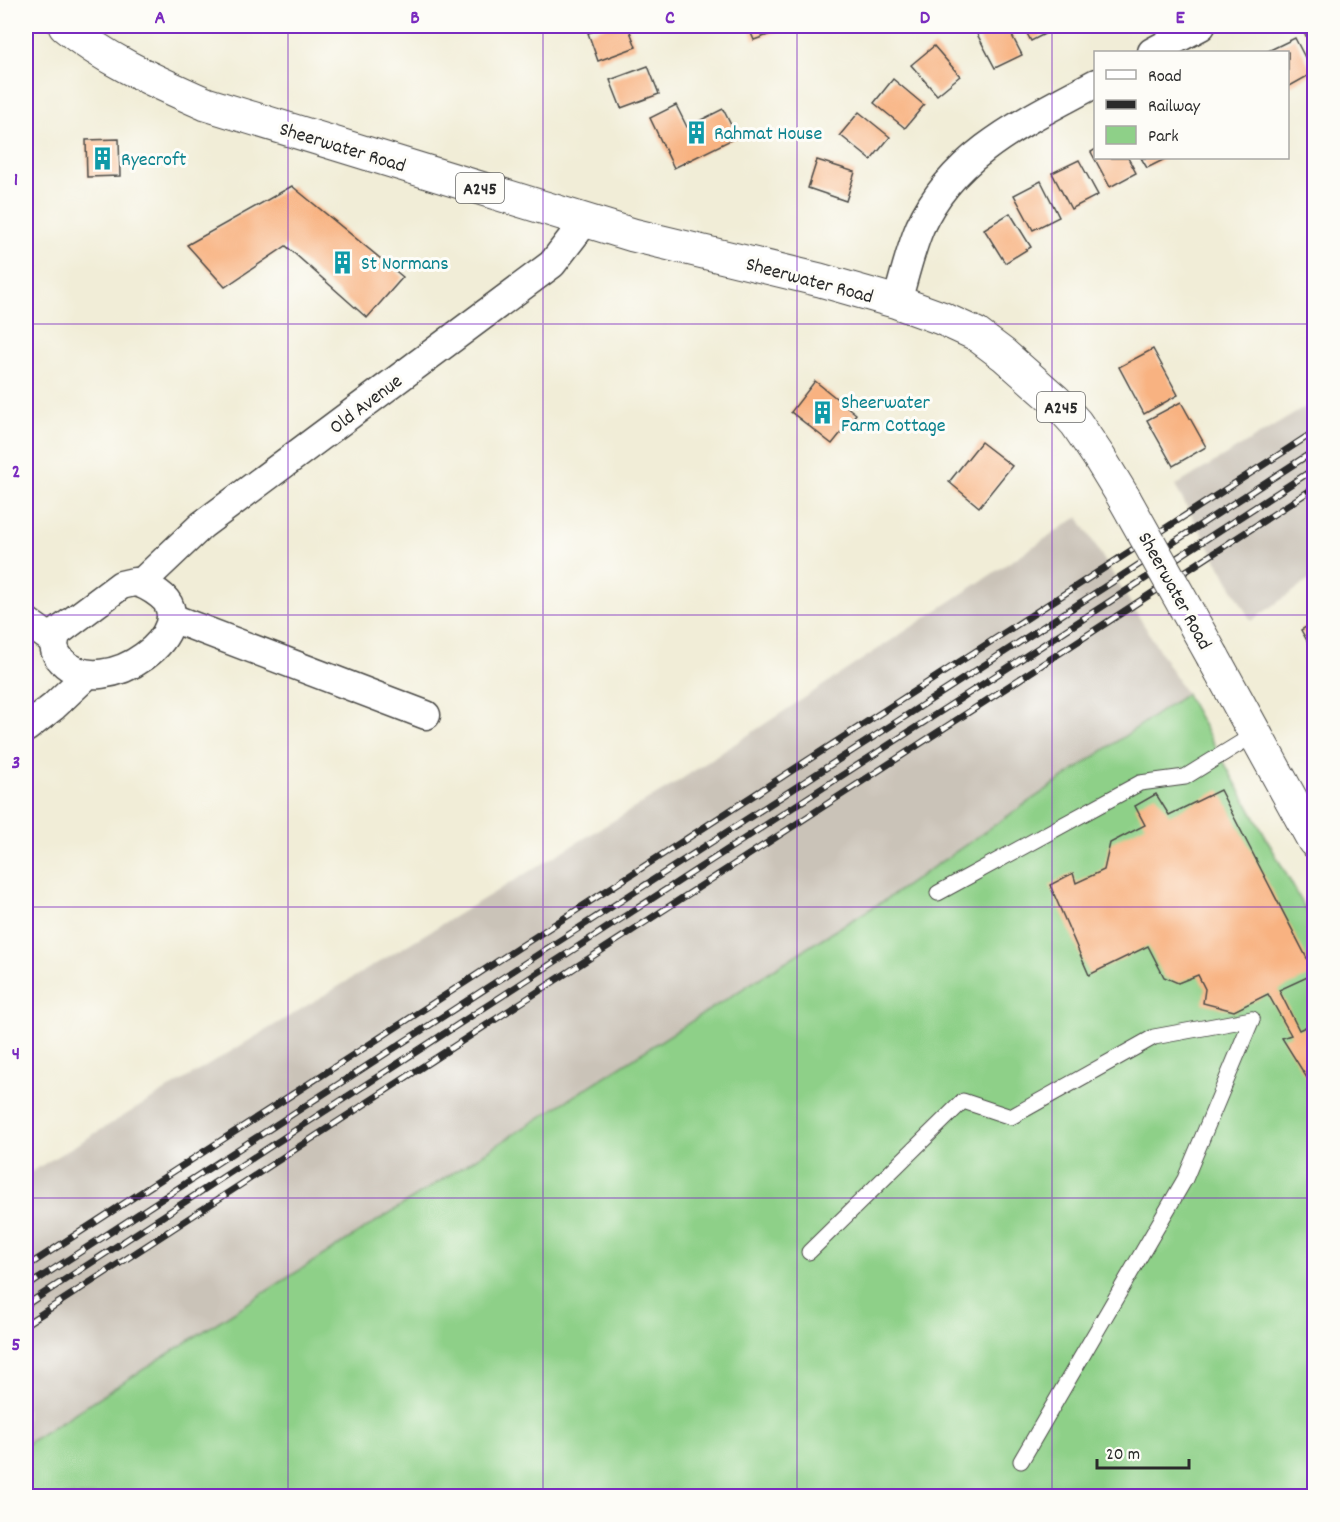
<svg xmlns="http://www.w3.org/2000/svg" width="1340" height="1522" font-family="Dekko,sans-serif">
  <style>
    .industrial { fill: #cac3b8 }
    .green { fill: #8ed088; stroke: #5c7e5a; stroke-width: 1.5 }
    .building { fill: #f8b281 }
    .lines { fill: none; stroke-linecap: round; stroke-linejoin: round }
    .service-casing { stroke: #494845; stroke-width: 17 }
    .minor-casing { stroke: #494845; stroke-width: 31 }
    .primary-casing { stroke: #494845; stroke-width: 35 }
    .service { stroke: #fff; stroke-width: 15 }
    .minor { stroke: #fff; stroke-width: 28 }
    .primary { stroke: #fff; stroke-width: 33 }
    .rail-casing { stroke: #2b2b2b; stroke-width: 7 }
    .rail { stroke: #fdfcf7; stroke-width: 4.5; stroke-dasharray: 14; stroke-linecap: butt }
    .primary-bridge-casing { stroke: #494845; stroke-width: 35; stroke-linecap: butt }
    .primary-bridge { stroke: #fff; stroke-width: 33 }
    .grid { fill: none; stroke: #7b2cbf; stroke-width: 1.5; stroke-opacity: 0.55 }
    .labels { text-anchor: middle; stroke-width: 6; stroke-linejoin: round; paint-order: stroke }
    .shield { fill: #fdfcf7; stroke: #6a6a68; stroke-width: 1.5 }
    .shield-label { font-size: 18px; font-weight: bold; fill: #2b2b2b }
    .culture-label { font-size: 20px; fill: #0d838f; stroke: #fdfcf7; text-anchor: start }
    .street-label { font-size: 20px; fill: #2b2b2b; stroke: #fdfcf7 }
    .neatline { fill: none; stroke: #7b2cbf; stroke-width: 2 }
    .grid-label { font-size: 20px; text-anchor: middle; font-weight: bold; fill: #7b2cbf }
  </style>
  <rect width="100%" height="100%" fill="#fdfcf7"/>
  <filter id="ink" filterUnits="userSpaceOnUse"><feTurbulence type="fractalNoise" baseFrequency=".0167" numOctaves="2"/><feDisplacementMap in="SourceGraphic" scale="12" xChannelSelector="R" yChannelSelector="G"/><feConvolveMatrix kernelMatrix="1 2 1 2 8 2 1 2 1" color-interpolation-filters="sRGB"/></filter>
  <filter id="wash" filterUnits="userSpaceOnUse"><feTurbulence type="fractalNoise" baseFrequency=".008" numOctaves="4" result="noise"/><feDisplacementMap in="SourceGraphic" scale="24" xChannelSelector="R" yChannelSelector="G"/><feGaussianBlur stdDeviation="1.35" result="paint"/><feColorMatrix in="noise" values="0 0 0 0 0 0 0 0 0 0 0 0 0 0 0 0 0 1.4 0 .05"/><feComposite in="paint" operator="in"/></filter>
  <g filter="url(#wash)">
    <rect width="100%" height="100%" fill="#f1edd7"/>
    <!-- industrial -->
    <g class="industrial">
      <polygon points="1314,402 1314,577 1251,621 1175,486"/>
      <polygon points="1078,517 1186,694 885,900 821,939 26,1444 26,1175 671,786"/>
    </g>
    <!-- green -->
    <polygon class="green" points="1186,694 1314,924 1314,1496 26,1496 26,1444 821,939 885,900"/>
    <g id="blocks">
      <!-- building -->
      <g class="building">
        <polygon points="607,26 628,26 636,47 598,61 588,33"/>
        <polygon points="748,26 793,26 754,40"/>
        <polygon points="990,26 1007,26 1022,55 995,68 976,32"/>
        <polygon points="1023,26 1060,26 1031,41"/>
        <polygon points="1301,26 1314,26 1314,52"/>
        <polygon points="1295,38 1313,73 1288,87 1288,52 1266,52"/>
        <polygon points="934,46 960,76 937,95 911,65"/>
        <polygon points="648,66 659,94 621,108 610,80"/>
        <polygon points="893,79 924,105 905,128 874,103"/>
        <polygon points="676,105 687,127 723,109 737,137 674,168 650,118"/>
        <polygon points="859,112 890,137 871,160 840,135"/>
        <polygon points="119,139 120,176 87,177 86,140"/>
        <polygon points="1096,149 1096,158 1128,158 1136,173 1110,187 1091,152"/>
        <polygon points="1141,158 1167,158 1147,168"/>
        <polygon points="817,160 855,172 846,201 808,188"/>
        <polygon points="1079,160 1098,195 1071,209 1052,173"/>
        <polygon points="1041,181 1059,217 1033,230 1014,195"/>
        <polygon points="292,186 403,277 367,318 286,246 225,287 187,245"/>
        <polygon points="1010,213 1031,247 1005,263 984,229"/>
        <polygon points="1153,349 1178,395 1144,414 1119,367"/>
        <polygon points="815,381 856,414 832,444 791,412"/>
        <polygon points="1181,402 1206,447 1173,466 1147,420"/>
        <polygon points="981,442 1012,466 979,507 949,482"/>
        <polygon points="1314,622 1314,653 1301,630"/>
        <polygon points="1220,790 1314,972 1314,974 1279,990 1299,1030 1314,1023 1314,1074 1307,1078 1282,1038 1291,1035 1268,994 1234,1011 1203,1003 1205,989 1198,975 1178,983 1164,977 1148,946 1089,975 1050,885 1073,873 1076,883 1104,870 1110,843 1145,825 1135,806 1156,794 1169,815"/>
      </g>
    </g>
  </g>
  <g filter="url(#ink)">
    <use href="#blocks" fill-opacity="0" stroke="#494845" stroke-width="1.5"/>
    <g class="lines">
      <defs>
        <g id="service">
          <polyline points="938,893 1140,783 1185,777 1255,734"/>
          <polyline points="809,1252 963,1101 1011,1117 1154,1037 1252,1019"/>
          <polyline points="1021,1461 1185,1179 1252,1019"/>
        </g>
        <g id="minor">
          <polyline points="1152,52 1201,26"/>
          <path d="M897,302C904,277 910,251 920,227C954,152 1028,120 1096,83"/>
          <path d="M134,582C143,583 151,588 159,594C206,627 105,705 62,661C53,652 52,642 58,632L121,585Z"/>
          <polyline points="141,583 202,525 552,264 585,221"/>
          <polyline points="172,618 426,715"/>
          <polyline points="26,621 54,641"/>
          <polyline points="26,728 53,707 88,674"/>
        </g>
        <g id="primary">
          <path d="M65,26C107,61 157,82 206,104L633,235L820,280L897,302L941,318L976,334L1004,355L1055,400L1076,423L1099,457L1124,498"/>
          <polyline points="1213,657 1314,841"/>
        </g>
      </defs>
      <!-- service casing -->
      <use href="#service" class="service-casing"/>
      <!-- minor casing -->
      <use href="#minor" class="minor-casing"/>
      <!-- primary casing -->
      <use href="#primary" class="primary-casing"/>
      <!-- service -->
      <use href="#service" class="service"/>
      <!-- minor -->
      <use href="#minor" class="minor"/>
      <!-- primary -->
      <use href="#primary" class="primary"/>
      <defs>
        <g id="rail">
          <polyline points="26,1267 1314,432"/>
          <polyline points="26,1287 1314,451"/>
          <polyline points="26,1305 1314,469"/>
          <polyline points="26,1324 1314,488"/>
        </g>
      </defs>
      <!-- rail casing -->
      <use href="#rail" class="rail-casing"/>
      <!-- rail -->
      <use href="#rail" class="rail"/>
      <defs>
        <polyline id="primary-bridge" points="1124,498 1213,657"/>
      </defs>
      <!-- primary-bridge casing -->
      <use href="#primary-bridge" class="primary-bridge-casing"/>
      <!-- primary-bridge -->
      <use href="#primary-bridge" class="primary-bridge"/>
    </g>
  </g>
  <!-- grid -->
  <path class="grid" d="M288,26V1496M543,26V1496M797,26V1496M1052,26V1496M26,324H1314M26,615H1314M26,907H1314M26,1198H1314"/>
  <!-- icons -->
  <defs>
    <symbol id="building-bare" viewBox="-9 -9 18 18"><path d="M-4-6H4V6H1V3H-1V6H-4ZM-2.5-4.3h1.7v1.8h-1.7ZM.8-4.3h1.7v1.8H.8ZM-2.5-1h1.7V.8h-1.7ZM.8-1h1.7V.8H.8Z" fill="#0f9aa8" stroke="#fdfcf7" stroke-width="2.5" paint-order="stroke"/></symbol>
  </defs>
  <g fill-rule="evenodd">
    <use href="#building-bare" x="680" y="116" width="33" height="33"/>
    <use href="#building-bare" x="86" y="142" width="33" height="33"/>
    <use href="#building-bare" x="326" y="246" width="33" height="33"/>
    <use href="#building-bare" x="806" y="396" width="33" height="33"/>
  </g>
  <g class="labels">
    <!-- shield labels -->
    <g class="shield">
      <rect x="456" y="173" width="48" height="30" rx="4.5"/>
      <rect x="1037" y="392" width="48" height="30" rx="4.5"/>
    </g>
    <g class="shield-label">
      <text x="480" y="194">A245</text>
      <text x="1061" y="413">A245</text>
    </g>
    <!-- culture labels -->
    <g class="culture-label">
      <text x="714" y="139">Rahmat House</text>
      <text x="121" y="165">Ryecroft</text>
      <text x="361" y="269">St Normans</text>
      <text x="841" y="408">Sheerwater<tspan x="841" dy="23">Farm Cottage</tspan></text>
    </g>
    <!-- street labels -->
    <g class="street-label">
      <text transform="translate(343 146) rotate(17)" y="7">Sheerwater Road</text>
      <text transform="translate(810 279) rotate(15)" y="7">Sheerwater Road</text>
      <text transform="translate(365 403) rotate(-37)" y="7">Old Avenue</text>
      <text transform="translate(1176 590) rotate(61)" y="7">Sheerwater Road</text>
    </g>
  </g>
  <!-- margin -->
  <rect width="1340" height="1522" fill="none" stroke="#fdfcf7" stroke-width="66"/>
  <!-- legend -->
  <rect x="1094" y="51" width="195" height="108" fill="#fdfcf7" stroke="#a9a8a5" stroke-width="1.5"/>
  <rect x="1106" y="70" width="30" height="9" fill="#ffffff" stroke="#a9a8a5" stroke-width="1.5"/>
  <text x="1148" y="81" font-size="18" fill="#2b2b2b">Road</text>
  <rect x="1106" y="100" width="30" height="9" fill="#2b2b2b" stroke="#a9a8a5" stroke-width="1.5"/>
  <text x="1148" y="111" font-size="18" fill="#2b2b2b">Railway</text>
  <rect x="1106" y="126" width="30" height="18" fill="#8ed088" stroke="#a9a8a5" stroke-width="1.5"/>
  <text x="1148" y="141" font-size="18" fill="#2b2b2b">Park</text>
  <!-- scale -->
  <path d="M1097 1459v9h92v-9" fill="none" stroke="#2b2b2b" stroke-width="3"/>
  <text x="1106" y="1459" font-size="18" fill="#2b2b2b" stroke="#fdfcf7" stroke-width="4.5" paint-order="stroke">20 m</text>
  <rect x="33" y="33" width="1274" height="1456" class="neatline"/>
  <g class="grid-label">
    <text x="160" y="23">A</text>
    <text x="415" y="23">B</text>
    <text x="670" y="23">C</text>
    <text x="925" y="23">D</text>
    <text x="1180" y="23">E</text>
    <text x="16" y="185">1</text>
    <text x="16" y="477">2</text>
    <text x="16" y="768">3</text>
    <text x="16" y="1059">4</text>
    <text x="16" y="1350">5</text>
  </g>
</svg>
